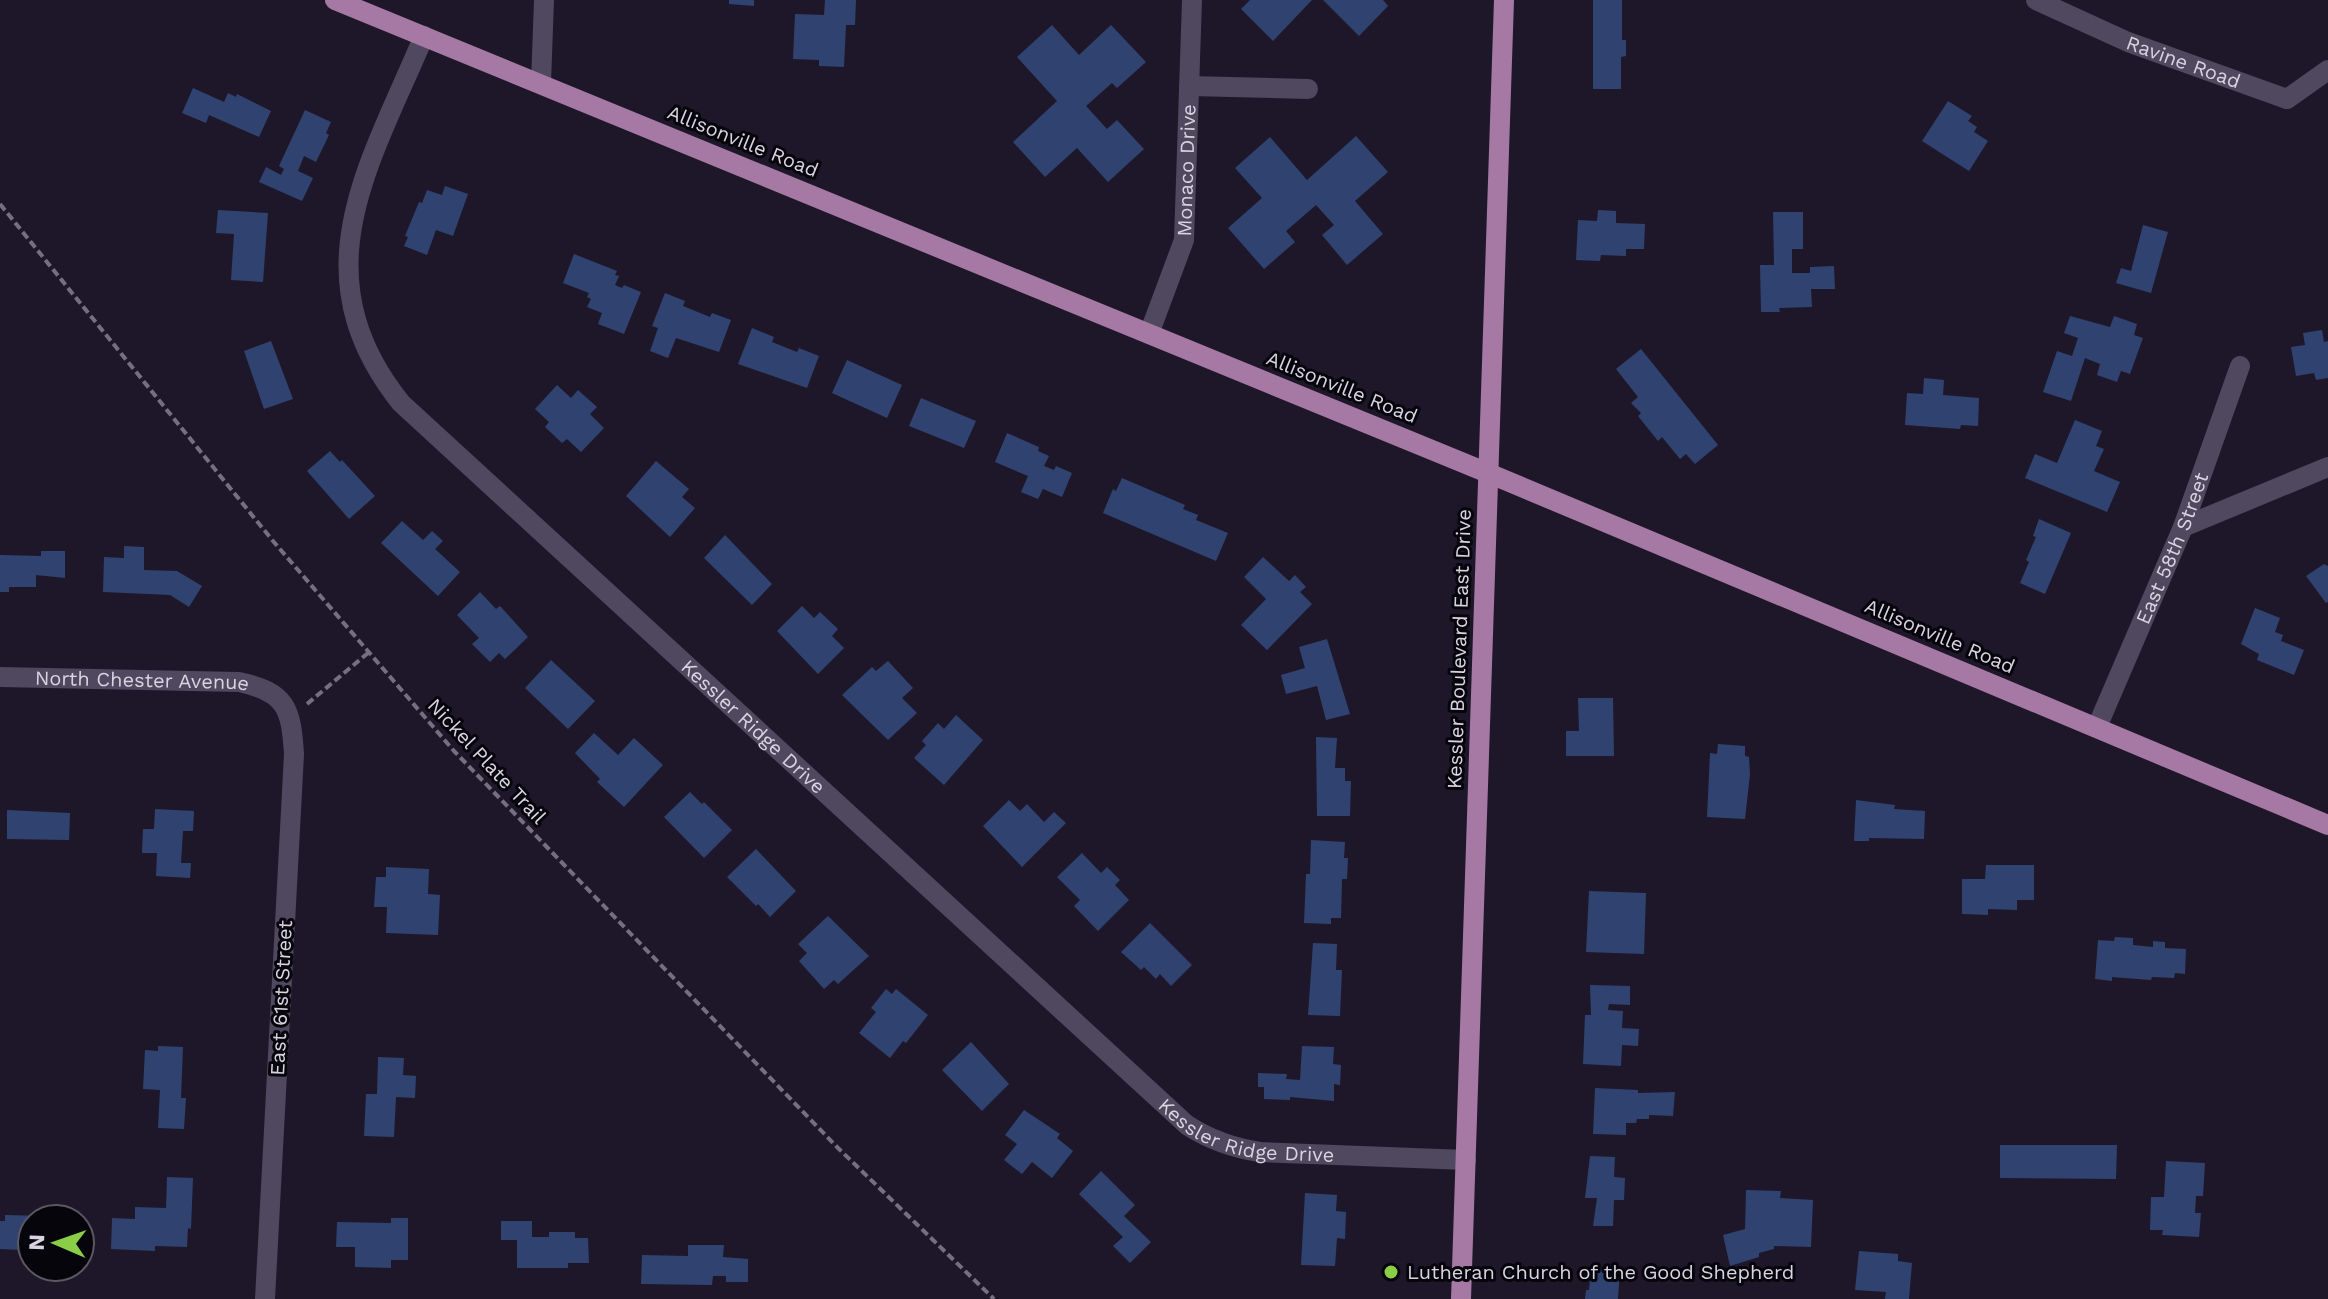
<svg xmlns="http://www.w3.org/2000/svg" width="2328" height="1299" font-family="'Work Sans',sans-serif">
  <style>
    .building { fill: #304370 }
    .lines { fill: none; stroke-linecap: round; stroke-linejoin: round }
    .path { stroke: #756f7f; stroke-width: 4; stroke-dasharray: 8 4; stroke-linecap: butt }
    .minor { stroke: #4f485e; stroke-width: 20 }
    .major { stroke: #a679a4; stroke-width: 20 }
    .poi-dot { fill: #8ace47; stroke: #07050c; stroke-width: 3 }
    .labels { text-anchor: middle; stroke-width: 6; stroke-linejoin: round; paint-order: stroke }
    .street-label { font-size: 20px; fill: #d8d4e1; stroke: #07050c }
    .poi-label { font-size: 20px; fill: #d8d4e1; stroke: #07050c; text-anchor: start }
  </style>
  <rect width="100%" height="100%" fill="#1e172a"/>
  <!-- building -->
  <g class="building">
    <polygon points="729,0 754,0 754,6 729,4"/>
    <polygon points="825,0 856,0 855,25 846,25 844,67 819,66 819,60 793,59 795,14 824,15"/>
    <polygon points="1250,0 1312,0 1273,41 1241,9"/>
    <polygon points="1323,0 1383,0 1388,6 1359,36"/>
    <polygon points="1593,0 1622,0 1622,40 1626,40 1626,56 1621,57 1621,89 1593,89"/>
    <polygon points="1052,25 1079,55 1111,25 1146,62 1117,88 1112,83 1086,106 1107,129 1117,120 1144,149 1108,182 1077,148 1045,177 1013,142 1057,101 1017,57"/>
    <polygon points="193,88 224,102 228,93 236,97 237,94 271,111 259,137 209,115 206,123 182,113"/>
    <polygon points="1948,101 1972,116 1968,121 1977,127 1974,132 1988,141 1969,171 1922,141"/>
    <polygon points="305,110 331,122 326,133 329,135 316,162 304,156 298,171 313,178 302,201 259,182 266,167 281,175 284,169 279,166"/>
    <polygon points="1356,136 1388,172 1355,201 1383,234 1347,265 1322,235 1334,225 1316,205 1286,231 1295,242 1264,269 1228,228 1262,198 1235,168 1270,137 1307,180"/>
    <polygon points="445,186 468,194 453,236 436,230 427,255 404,246 408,237 405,236 419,202 422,203 427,190 442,195"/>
    <polygon points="218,210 268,213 263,282 231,280 234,234 216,233"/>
    <polygon points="1598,210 1616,211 1616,223 1645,224 1644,249 1626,249 1626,256 1601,255 1600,261 1576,260 1578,220 1597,221"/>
    <polygon points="1773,212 1803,212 1803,249 1792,249 1792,273 1810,273 1810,267 1834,266 1835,289 1811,289 1812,307 1779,308 1780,312 1761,312 1760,265 1774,265"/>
    <polygon points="2143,225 2168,232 2151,293 2116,283 2121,268 2131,271"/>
    <polygon points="574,254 617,271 615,275 619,276 615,285 622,288 624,285 641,292 624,334 598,324 602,313 587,307 591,299 587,297 589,293 563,283"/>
    <polygon points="665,293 685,301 683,306 710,317 712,313 731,320 719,352 676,338 668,358 650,351 658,328 652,326"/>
    <polygon points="2070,316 2110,327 2114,316 2137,324 2134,335 2143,338 2130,374 2121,371 2117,382 2097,375 2100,364 2085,358 2071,401 2043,392 2057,351 2072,356 2078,338 2064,333"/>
    <polygon points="752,328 774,337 772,342 797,352 799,348 819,356 807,388 738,364"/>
    <polygon points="2322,330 2324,342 2328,341 2328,378 2316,380 2314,373 2296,376 2291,347 2305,345 2303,333"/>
    <polygon points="271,341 293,399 264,409 244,351"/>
    <polygon points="1641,349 1718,445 1695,464 1686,454 1680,459 1662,437 1658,441 1638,416 1641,413 1631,403 1638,397 1616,369"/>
    <polygon points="847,360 902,385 887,418 832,393"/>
    <polygon points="1924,378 1944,380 1943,395 1979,398 1978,426 1961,425 1960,429 1905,425 1907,393 1923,394"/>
    <polygon points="557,385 571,398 578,390 597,407 590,414 604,428 581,452 567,439 562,443 545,427 549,422 535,409"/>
    <polygon points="921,398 976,421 964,448 909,426"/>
    <polygon points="2075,420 2102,431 2096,446 2104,449 2094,471 2120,482 2107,512 2025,478 2035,454 2057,463"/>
    <polygon points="1007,433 1039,447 1038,451 1049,456 1044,466 1054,470 1056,466 1072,473 1062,497 1043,489 1038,499 1021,492 1028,476 995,462"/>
    <polygon points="330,451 340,462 342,460 375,496 349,519 307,471"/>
    <polygon points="656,461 689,489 682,497 695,508 670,537 626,496"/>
    <polygon points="1122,478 1185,505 1183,509 1198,515 1196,520 1228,533 1216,561 1103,513 1113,489 1116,491"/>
    <polygon points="2039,519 2071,533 2045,594 2020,583 2029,562 2026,560 2036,537 2033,536"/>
    <polygon points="402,521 423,540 432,531 443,541 435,549 460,572 438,596 381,543"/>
    <polygon points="725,535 772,584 752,605 704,558"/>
    <polygon points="124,546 144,547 144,570 177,571 202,586 189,607 170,595 103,592 104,557 124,558"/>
    <polygon points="41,551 65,551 65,578 36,575 36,587 9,587 9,592 0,592 0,555 41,556"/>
    <polygon points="1263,557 1289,581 1295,575 1306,587 1300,592 1312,604 1267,650 1241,625 1266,599 1244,577"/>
    <polygon points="2324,564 2328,566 2328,602 2326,603 2306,576"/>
    <polygon points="480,592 496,609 500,606 528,637 505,659 499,653 490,662 472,644 479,638 457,615"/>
    <polygon points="802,606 814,618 820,612 838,629 832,636 844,648 818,674 777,631"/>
    <polygon points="2255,608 2280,618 2275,632 2283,635 2281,641 2304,650 2294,675 2257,660 2259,654 2241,644"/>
    <polygon points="1327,639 1350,714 1326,720 1317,686 1286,694 1281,675 1305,668 1299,647"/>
    <polygon points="551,660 595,701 568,729 525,688"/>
    <polygon points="888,661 913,688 902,698 917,713 888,740 842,695 872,667 876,671"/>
    <polygon points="1578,698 1613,698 1614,756 1566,756 1566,731 1579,731"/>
    <polygon points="956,715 983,740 944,785 914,758 926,745 922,741 938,723 944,729"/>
    <polygon points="594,733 618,755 634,738 663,765 624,807 597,782 600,779 575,753"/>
    <polygon points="1316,737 1337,738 1335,768 1345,768 1345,781 1351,781 1350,816 1317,816"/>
    <polygon points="1718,744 1745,746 1745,756 1749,757 1750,774 1745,819 1707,817 1710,753 1717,754"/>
    <polygon points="690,792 702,804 704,802 732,830 704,858 664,817"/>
    <polygon points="1009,800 1020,811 1027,804 1044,822 1054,812 1066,823 1022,867 983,826"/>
    <polygon points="1856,800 1895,805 1894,809 1925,811 1924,839 1869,838 1869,841 1854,841"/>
    <polygon points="155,809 194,811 193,831 183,831 181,863 191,863 190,878 156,876 157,853 142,853 143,829 154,829"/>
    <polygon points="7,810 70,813 69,840 7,839"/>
    <polygon points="1311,840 1345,842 1344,858 1348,858 1347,879 1342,879 1341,918 1331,918 1331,924 1304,923 1306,874 1310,874"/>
    <polygon points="756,849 796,891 770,917 758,904 756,906 727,877"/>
    <polygon points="1082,853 1101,873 1107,867 1120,880 1115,885 1129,900 1098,931 1074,906 1080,900 1057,877"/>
    <polygon points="1986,865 2034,865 2034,900 2017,900 2017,910 1988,909 1988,915 1962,914 1962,879 1985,879"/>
    <polygon points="386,867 429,869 428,894 440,895 438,935 386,933 387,907 374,907 376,877 386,877"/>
    <polygon points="1589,891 1646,893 1644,954 1586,952"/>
    <polygon points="828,916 869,956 838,984 834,980 824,989 799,961 807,953 798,944"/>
    <polygon points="1150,923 1192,965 1171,986 1160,974 1156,979 1144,967 1141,970 1121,952"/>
    <polygon points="2115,937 2133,938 2133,945 2153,947 2153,941 2165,942 2165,948 2186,949 2185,974 2175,973 2174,978 2152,977 2151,980 2112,977 2112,981 2095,979 2098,940 2114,941"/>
    <polygon points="1313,943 1337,944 1336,970 1342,970 1340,1016 1308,1015"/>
    <polygon points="1590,985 1630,986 1630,1005 1609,1004 1608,1010 1623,1011 1622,1028 1639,1029 1638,1046 1622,1045 1621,1066 1583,1064 1585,1015 1591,1015"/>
    <polygon points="886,989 892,994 896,989 928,1015 906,1043 903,1041 890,1058 859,1033 876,1012 871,1008"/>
    <polygon points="971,1042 1009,1084 982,1111 942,1070"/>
    <polygon points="158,1046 183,1047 181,1098 186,1098 184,1129 158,1128 160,1090 143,1089 145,1050 158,1051"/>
    <polygon points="1302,1046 1334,1047 1333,1064 1341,1065 1340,1085 1334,1084 1334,1101 1290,1097 1290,1100 1264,1099 1264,1087 1258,1087 1258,1073 1287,1074 1286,1079 1300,1080"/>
    <polygon points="378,1057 404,1058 403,1075 416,1076 415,1098 396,1097 394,1137 364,1136 366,1094 377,1094"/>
    <polygon points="1595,1088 1638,1090 1638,1093 1675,1092 1673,1116 1649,1115 1649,1119 1637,1119 1636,1123 1626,1123 1626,1135 1593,1134"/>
    <polygon points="1024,1110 1060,1134 1057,1138 1073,1151 1052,1178 1032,1162 1022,1174 1004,1160 1017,1144 1005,1135"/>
    <polygon points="2000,1145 2117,1145 2116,1179 2000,1178"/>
    <polygon points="1590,1156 1615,1157 1614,1177 1625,1178 1624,1200 1614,1200 1613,1226 1593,1226 1597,1198 1585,1198"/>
    <polygon points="2166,1161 2205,1163 2203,1196 2196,1196 2195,1213 2201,1213 2199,1237 2162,1235 2163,1230 2150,1230 2151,1197 2164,1197"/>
    <polygon points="1101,1171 1135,1205 1124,1216 1151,1242 1130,1263 1113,1246 1123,1237 1079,1194"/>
    <polygon points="167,1177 193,1178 191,1229 188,1228 187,1247 155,1246 155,1251 111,1249 112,1218 135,1219 135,1207 166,1208"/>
    <polygon points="1746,1190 1781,1191 1780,1198 1813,1200 1811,1247 1774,1246 1774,1249 1759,1253 1759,1257 1730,1266 1723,1235 1745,1229"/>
    <polygon points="1305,1193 1337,1195 1336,1211 1346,1212 1345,1239 1337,1238 1335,1266 1301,1265"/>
    <polygon points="5,1215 47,1216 47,1219 32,1219 32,1254 21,1254 21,1250 0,1249 0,1221 5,1221"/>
    <polygon points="391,1218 408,1218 408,1260 391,1260 391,1268 355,1267 355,1247 336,1247 337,1222 391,1223"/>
    <polygon points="501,1221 532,1221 532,1237 549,1237 549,1232 575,1232 575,1238 588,1238 589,1263 568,1263 568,1268 517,1268 517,1240 501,1240"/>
    <polygon points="688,1245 724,1245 723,1257 748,1259 748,1282 726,1282 726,1276 713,1276 712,1285 641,1284 642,1255 688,1256"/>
    <polygon points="1859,1251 1898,1254 1898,1261 1912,1263 1909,1299 1885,1299 1886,1292 1855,1290"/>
    <polygon points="1591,1268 1620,1269 1618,1299 1585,1299 1586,1290 1589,1290"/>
  </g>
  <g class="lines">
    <!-- path -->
    <g class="path">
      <polyline points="0,204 273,541 454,751 838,1148 994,1299"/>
      <polyline points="307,704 368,653"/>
    </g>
    <!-- minor -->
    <g class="minor">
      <path id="s1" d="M2036,0L2128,42L2287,99L2328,70"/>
      <path id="s2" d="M424,36C369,166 298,274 401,403L1187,1125C1210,1140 1233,1148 1260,1152L1466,1160"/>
      <polyline points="541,83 544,0"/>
      <polyline points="1189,86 1308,89"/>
      <path id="s3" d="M1149,334L1184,240L1192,0"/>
      <polyline points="2183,527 2328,467"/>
      <path id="s4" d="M0,677L239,682C287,692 291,709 294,754L265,1299"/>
      <path id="s5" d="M2097,727L2183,527L2240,366"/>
    </g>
    <!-- major -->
    <g class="major">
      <polyline points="335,0 1488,473 2328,825"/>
      <polyline points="1461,1299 1504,0"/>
    </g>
  </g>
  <!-- markers -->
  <circle class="poi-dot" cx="1391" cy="1272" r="8"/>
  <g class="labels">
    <!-- street labels -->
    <g class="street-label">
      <text dy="7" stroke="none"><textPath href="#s1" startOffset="160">Ravine Road</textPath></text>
      <text transform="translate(743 141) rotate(22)" y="7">Allisonville Road</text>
      <text dy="7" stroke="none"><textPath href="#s3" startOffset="170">Monaco Drive</textPath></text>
      <text transform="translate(1342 387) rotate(22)" y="7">Allisonville Road</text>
      <text dy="7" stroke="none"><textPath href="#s5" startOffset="194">East 58th Street</textPath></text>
      <text transform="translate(1940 636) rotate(23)" y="7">Allisonville Road</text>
      <text transform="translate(1459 649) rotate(-88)" y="7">Kessler Boulevard East Drive</text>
      <text dy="7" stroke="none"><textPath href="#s4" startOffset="142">North Chester Avenue</textPath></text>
      <text dy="7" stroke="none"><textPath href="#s2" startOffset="872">Kessler Ridge Drive</textPath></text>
      <text transform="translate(487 761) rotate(47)" y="7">Nickel Plate Trail</text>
      <text transform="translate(281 998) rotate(-87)" y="7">East 61st Street</text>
      <text dy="7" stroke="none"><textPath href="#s2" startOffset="1520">Kessler Ridge Drive</textPath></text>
    </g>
    <!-- poi labels -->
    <g class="poi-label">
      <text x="1407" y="1279">Lutheran Church of the Good Shepherd</text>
    </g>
  </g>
  <!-- north arrow -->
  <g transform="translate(56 1243) rotate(272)"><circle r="38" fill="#07050c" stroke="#5b5861" stroke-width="2"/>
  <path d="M0-6L14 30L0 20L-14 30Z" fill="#8ace47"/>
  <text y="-12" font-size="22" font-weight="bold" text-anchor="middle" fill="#d8d4e1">N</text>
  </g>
</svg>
